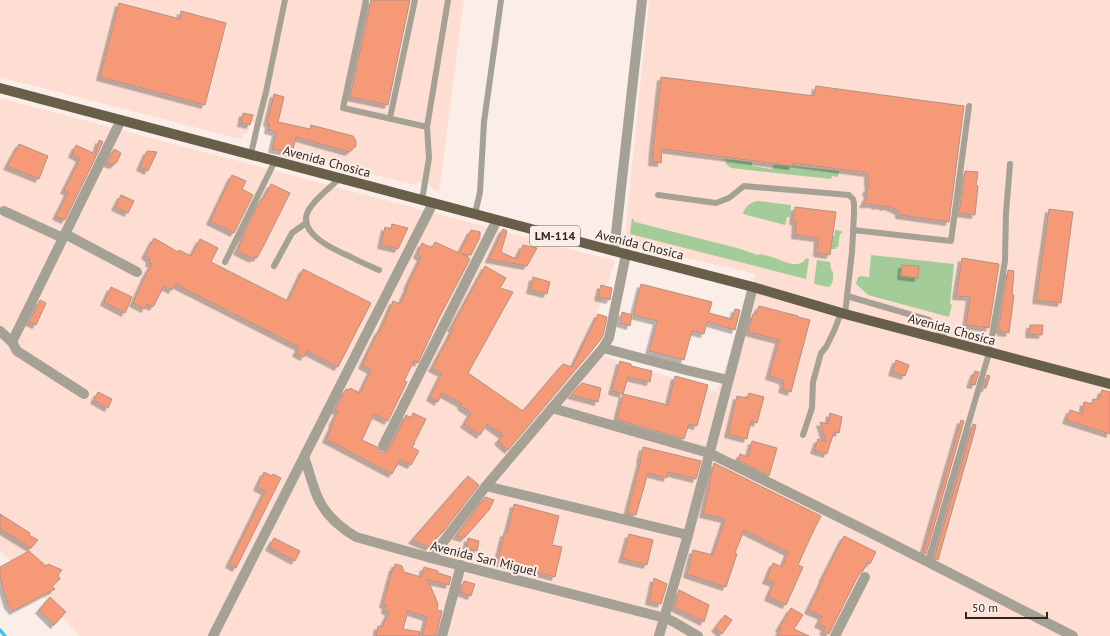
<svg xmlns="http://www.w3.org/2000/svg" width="1110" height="636" font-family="'PT Sans',sans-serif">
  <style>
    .built { fill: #feded2 }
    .green { fill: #a4cc98 }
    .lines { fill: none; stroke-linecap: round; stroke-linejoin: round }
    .stream { stroke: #42c1e9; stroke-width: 3.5 }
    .building { fill: #f69976; stroke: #b09287; filter: url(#shadow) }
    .lane { stroke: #a5a195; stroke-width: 6 }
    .street { stroke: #a5a195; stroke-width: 10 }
    .primary { stroke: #675f4a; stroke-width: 10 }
    .labels { text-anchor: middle; stroke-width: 4; stroke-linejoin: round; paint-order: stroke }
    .shield { fill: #fbeee9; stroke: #6e615c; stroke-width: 1 }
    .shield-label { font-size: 12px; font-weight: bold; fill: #312520 }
    .street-label { font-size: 13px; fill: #312520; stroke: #fbeee9 }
  </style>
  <defs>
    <filter id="shadow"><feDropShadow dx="-3.5" dy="3.5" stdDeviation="0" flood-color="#0004"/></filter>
  </defs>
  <rect width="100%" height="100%" fill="#fbeee9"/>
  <!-- built -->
  <g class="built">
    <polygon points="0,0 464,0 439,192 432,189 431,185 417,182 416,185 272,149 276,132 268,130 268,126 251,122 247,134 244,133 243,137 240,139 0,77"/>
    <polygon points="649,0 1110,0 1110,636 80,636 0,550 0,98 615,261 585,350 717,392 756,274 624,244"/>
  </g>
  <!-- green -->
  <g class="green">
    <polygon points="725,159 752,162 752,166 772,169 774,164 839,171 838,177 832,176 831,179 731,168 726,164"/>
    <path d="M758,201L791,205L790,217H787L785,225L743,214C745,206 751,202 758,201Z"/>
    <path d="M632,218L635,222L737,248L758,255L760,254C765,255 770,256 775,258C783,261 800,270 806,258L809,259L806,279L630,234Z"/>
    <polygon points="835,230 842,231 842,233 840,234 838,247 836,247 836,249 831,249 833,236 835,235"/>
    <polygon points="871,255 954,264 950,304 952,305 949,317 868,295 856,284 858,277 860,277 860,276 869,277"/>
    <path d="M817,260L830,262L831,269L833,272C833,277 834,283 829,287H827L815,284L814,283Z"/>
  </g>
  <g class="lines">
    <!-- stream -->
    <polyline class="stream" points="0,630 5,636"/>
  </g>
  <!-- building -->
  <g class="building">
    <polygon points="371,0 410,0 388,105 350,97"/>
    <polygon points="119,3 180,19 181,11 226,23 205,105 100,77"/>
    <polygon points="661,77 814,96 816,86 964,106 949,222 899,215 899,211 888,206 885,207 880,205 877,206 873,204 863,204 868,195 866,191 869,186 868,183 868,173 793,163 792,166 662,149 661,163 652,162 653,148"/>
    <polygon points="274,94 284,97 278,122 310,129 311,125 353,136 356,141 356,146 349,152 296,137 292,153 272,149 276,132 268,130 269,123 267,123"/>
    <polygon points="243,113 253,115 250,125 241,123"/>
    <polygon points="99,140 103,142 65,220 56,216 68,192 64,190 80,158 72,154 76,145 95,154"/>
    <polygon points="19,144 48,156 39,179 7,166"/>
    <polygon points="114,149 121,153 117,162 113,165 107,163"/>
    <polygon points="147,151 157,152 148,171 140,167"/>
    <polygon points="965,171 978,172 976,185 978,186 975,215 959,213"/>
    <polygon points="232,175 246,181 242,189 253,195 234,233 210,221"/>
    <polygon points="271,184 290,193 266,241 257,258 254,257 253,259 237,251 243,238 242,237 261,199 263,199"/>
    <polygon points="121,195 134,201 128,213 115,207"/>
    <polygon points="795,207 836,212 830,255 817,253 818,238 795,235 796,221 793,221"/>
    <polygon points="1049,209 1073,212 1061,303 1036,300"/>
    <polygon points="392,224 408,228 398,249 381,245 385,227 391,229"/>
    <polygon points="503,229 507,231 501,252 516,259 523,245 537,248 527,266 489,259"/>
    <polygon points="471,230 480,232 480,237 471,255 462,254 470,259 439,318 418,363 414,361 404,381 407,382 388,421 374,414 362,440 377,447 380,452 386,452 394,439 406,415 411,418 413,413 426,419 414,443 415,443 412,447 419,451 411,465 400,460 392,474 326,439 333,424 332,423 338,411 335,410 346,389 349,390 350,388 360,393 371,370 362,365 373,342 379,330 380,331 393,301 400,304 408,286 407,286 421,257 417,255 422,243 432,248 435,242 459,253"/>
    <polygon points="154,238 178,252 179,250 191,256 200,239 218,248 211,262 288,301 303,269 371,303 338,367 307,351 304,357 296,353 299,347 175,284 172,290 164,286 153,307 147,304 145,309 133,303 146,274 152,264 149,263 150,259 145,255"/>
    <polygon points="962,258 999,264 989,328 966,325 970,297 956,296"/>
    <polygon points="902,265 919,266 918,278 901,276"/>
    <polygon points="485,266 506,278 500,288 513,292 468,373 523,411 563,364 572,367 598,314 607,317 603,336 598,343 508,450 498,441 503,435 487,424 480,435 464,424 471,413 461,406 462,404 442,393 438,402 430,397 442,373 432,368 453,329 451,328"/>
    <polygon points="1008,270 1014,271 1012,295 1014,295 1009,333 1001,332 1001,330 998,330"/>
    <polygon points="533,277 550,282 547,294 530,290"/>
    <polygon points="641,284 712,302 709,313 732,319 735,309 740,310 735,330 707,322 704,334 692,331 684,360 649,351 657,321 633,315"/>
    <polygon points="601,285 612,288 610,300 598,297"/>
    <polygon points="111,287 132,297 125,313 104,302"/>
    <polygon points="40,300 46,303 36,325 29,322"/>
    <polygon points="759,306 798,316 798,317 810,320 791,392 782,389 784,382 782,381 782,380 769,376 779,340 748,332 753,314 756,314"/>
    <polygon points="622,312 632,315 630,326 620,323"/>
    <polygon points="1030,325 1043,325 1042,335 1029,334"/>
    <polygon points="896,360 909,365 905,376 892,372"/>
    <polygon points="620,361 631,364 631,366 652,371 650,382 628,377 623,394 612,391"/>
    <polygon points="975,371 979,372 975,385 970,384"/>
    <polygon points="987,375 990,376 986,388 984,388"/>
    <polygon points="675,376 708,385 697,426 689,424 684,439 622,421 622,420 617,418 623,394 668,405"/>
    <polygon points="582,383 601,388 598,402 571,395"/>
    <polygon points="1102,390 1110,392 1110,434 1066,420 1070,410 1082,414 1084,402 1092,404 1093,399 1098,400 1099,396 1100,396"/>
    <polygon points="98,392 112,399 108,408 94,400"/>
    <polygon points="749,393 764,397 757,423 751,421 747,439 728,434 737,396 747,398"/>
    <polygon points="830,413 842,417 839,433 834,432 827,454 814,450 818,439 826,442 820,422 828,424"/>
    <polygon points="961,420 964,421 926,554 923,552"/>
    <polygon points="973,424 976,425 975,430 938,560 934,558"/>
    <polygon points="752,441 777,448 769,476 738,460 740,454 748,457"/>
    <polygon points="643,447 701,461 696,479 668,472 667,478 648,473 636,515 627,513 641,460 640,459"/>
    <polygon points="714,463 821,516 811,536 798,565 803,567 786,605 768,597 774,583 766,580 773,563 782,567 788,552 744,530 735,553 737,554 726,587 687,574 693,550 713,555 725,519 703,514 710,482 709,482"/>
    <polygon points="264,472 272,476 273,474 281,478 236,568 229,564 265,491 257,487"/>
    <polygon points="468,476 479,485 443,532 442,532 429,547 412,540"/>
    <polygon points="485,497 494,500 489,510 464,538 456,536"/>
    <polygon points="514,504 559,516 552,545 562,547 555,577 497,562 504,533 507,533"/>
    <polygon points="0,514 30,533 29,535 38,540 31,548 0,529"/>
    <polygon points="629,534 653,540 647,565 622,559"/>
    <polygon points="844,536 876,552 870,564 867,562 863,571 859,574 829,634 823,631 825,627 818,624 822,616 808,610 823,579 822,579"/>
    <polygon points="274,538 300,551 295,561 269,547"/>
    <polygon points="468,538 479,541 477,551 466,548"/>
    <polygon points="29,551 46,566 48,564 62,570 58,575 60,579 52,586 55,589 13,611 8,605 0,578 0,567"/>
    <polygon points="395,564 402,566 404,572 421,577 424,567 438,571 438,573 451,577 449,585 428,580 438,604 437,610 442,611 436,636 422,636 427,617 408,611 403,629 420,632 419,636 376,636 378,626 382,627 389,612 385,610 386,605 383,604 393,567 394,568"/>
    <polygon points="654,578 667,584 661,604 649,601"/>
    <polygon points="464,581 475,584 471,596 460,592"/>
    <polygon points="679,590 709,605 704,622 674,607"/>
    <polygon points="50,597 66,612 54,625 39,610"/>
    <polygon points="791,608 803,615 794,629 809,636 777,636 781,629 779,628"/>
    <polygon points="725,615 732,620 722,634 715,628"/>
  </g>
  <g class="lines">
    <!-- lane -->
    <g class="lane">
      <polyline points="366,0 343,108 427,127"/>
      <polyline points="390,118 415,0"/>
      <polyline points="251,154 258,123 266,92 285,0"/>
      <path d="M340,178C330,188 315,198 308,211C297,234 335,250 351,257C360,262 370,266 379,270"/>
      <polyline points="658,195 716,203 729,198 744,186 849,195 853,199 854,204 854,214 852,252 845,314"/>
      <polyline points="422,200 429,158 427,127 448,0"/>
      <polyline points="475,214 480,192 484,122 501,0"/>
      <polyline points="853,230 951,241 969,106"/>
      <polyline points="225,262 275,161"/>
      <polyline points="274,266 292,233 306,223"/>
      <polyline points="847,296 929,320 948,341"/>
      <polyline points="803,435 812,408 813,382 821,353 826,347 834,331 841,313"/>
      <polyline points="929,558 989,353 1005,261 1006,213 1010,164"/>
    </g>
    <!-- street -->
    <g class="street">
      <polyline points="4,211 63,238"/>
      <polyline points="65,234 137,272"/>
      <polyline points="614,251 642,0"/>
      <polyline points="0,331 12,342 17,351 84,394"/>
      <polyline points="12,342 121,120"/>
      <polyline points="603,348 686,370 728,380"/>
      <polyline points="552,408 709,453 875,535 1073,636"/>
      <polyline points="383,446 497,220"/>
      <path d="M304,457C309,470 312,485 318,498C325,514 341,528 356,537L431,558L665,618L674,622L698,636"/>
      <polyline points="486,486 688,535"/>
      <polyline points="431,558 486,486 603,348 609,338 626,254"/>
      <polyline points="213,636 433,203"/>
      <polyline points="442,636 461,565"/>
      <polyline points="659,636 688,535 753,287"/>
      <polyline points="835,636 865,577"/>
    </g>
    <!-- primary -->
    <polyline class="primary" points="0,88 614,251 753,287 845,314 1110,384"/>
  </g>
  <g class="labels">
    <!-- shield labels -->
    <rect class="shield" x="530" y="226" width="50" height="20" rx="3"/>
    <g class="shield-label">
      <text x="555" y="240">LM-114</text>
    </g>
    <!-- street labels -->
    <g class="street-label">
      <text transform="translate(327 161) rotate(15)" y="5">Avenida Chosica</text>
      <text transform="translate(640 244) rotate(14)" y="5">Avenida Chosica</text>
      <text transform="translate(952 329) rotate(15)" y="5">Avenida Chosica</text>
      <text transform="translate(484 558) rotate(14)" y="5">Avenida San Miguel</text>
    </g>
  </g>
  <!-- scale -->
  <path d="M966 612v6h81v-6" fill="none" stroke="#312520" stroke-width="2"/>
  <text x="972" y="612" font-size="12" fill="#312520" stroke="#fbeee9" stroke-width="3" paint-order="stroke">50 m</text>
</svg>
